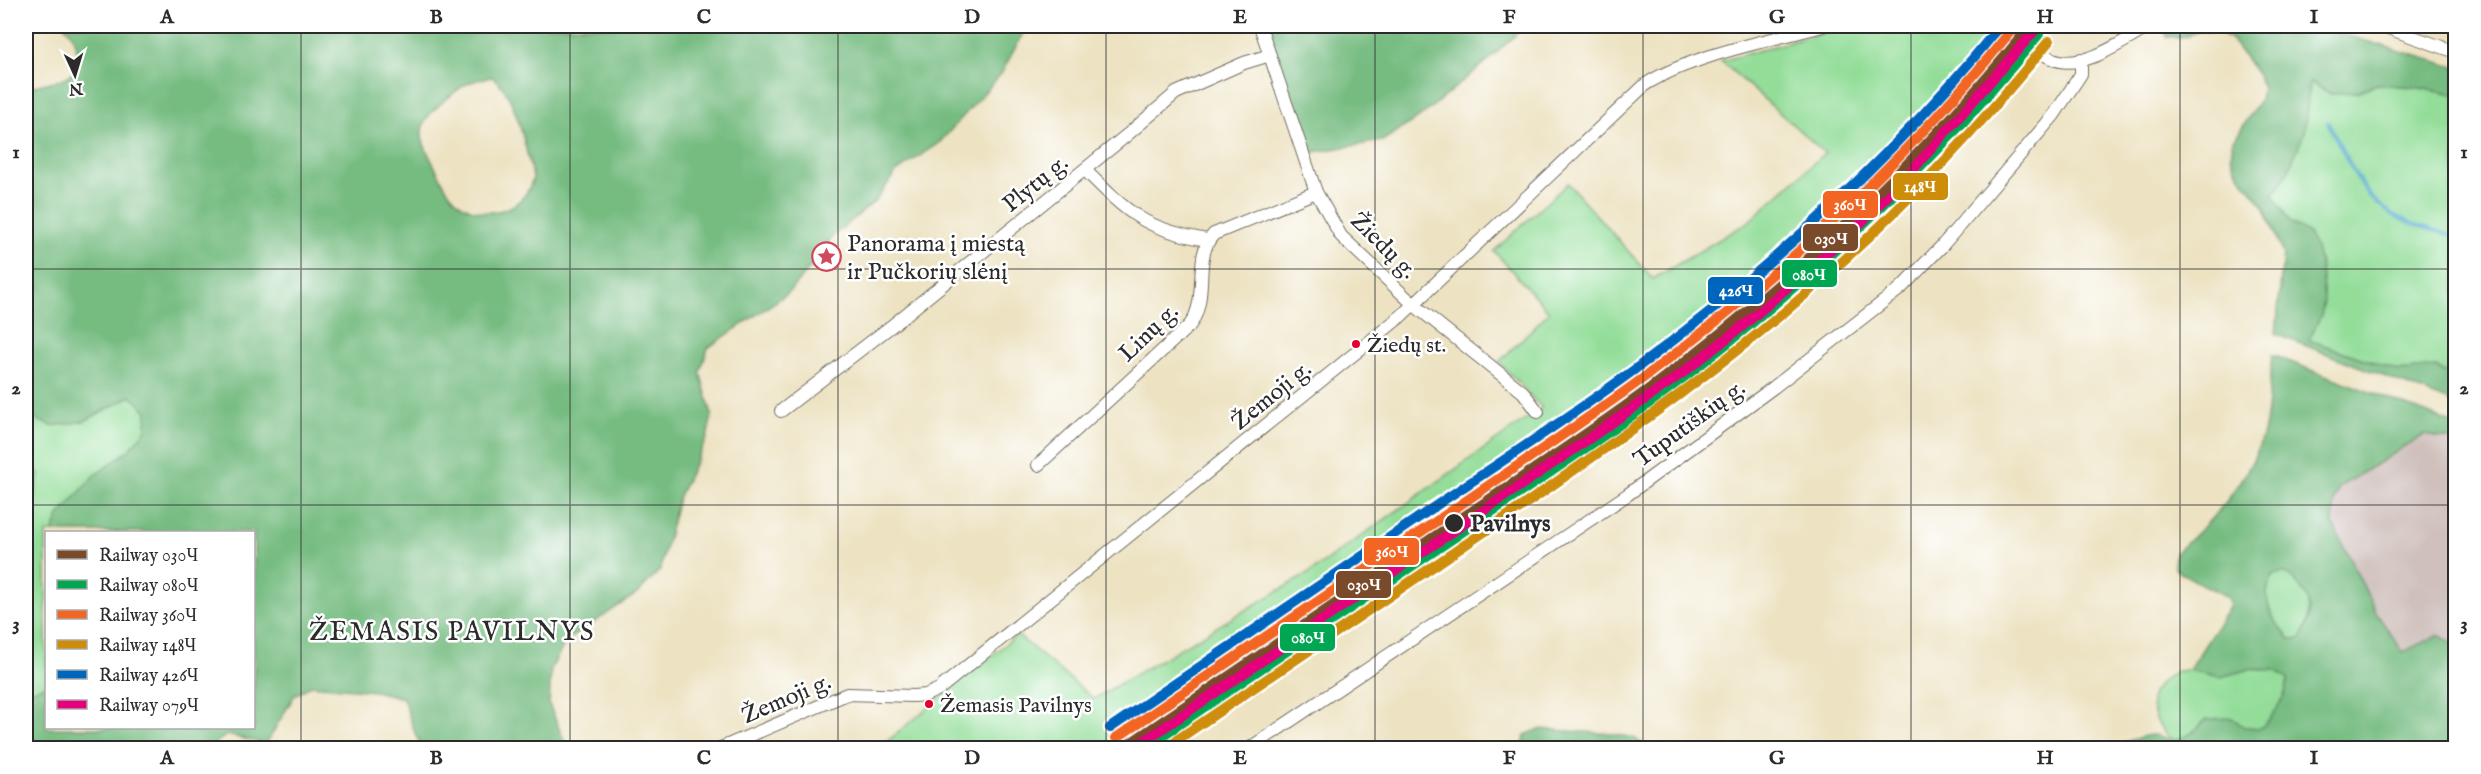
<svg xmlns="http://www.w3.org/2000/svg" width="2481" height="774" font-family="'IM FELL English',serif">
  <style>
    .industrial { fill: #cfc0bb }
    .green { fill: #93dd99; stroke: #5f8462; stroke-width: 1.5 }
    .forest { fill: #76bc81; stroke: #507456; stroke-width: 1.5; fill-rule: evenodd }
    .lines { fill: none; stroke-linecap: round; stroke-linejoin: round }
    .stream { stroke: #4ea7cc; stroke-width: 4 }
    .street-casing { stroke: #6f6b60; stroke-width: 14 }
    .street { stroke: #fff; stroke-width: 12 }
    .rail-1-casing { stroke: #fff; stroke-width: 15 }
    .rail-2-casing { stroke: #fff; stroke-width: 15 }
    .rail-3-casing { stroke: #fff; stroke-width: 15 }
    .rail-4-casing { stroke: #fff; stroke-width: 15 }
    .rail-5-casing { stroke: #fff; stroke-width: 15 }
    .rail-6-casing { stroke: #fff; stroke-width: 15 }
    .rail-1 { stroke: #7a4b2a; stroke-width: 10 }
    .rail-2 { stroke: #00a651; stroke-width: 10 }
    .rail-3 { stroke: #f26522; stroke-width: 10 }
    .rail-4 { stroke: #ce8d09; stroke-width: 10 }
    .rail-5 { stroke: #0065bd; stroke-width: 10 }
    .rail-6 { stroke: #e5007d; stroke-width: 10 }
    .grid { fill: none; stroke: #2b2b2b; stroke-width: 1.5; stroke-opacity: 0.55 }
    .bus-dot { fill: #e4002b; stroke: #fff; stroke-width: 2 }
    .stop-dot { fill: #2b2b2b; stroke: #fff; stroke-width: 2 }
    .labels { text-anchor: middle; stroke-width: 5; stroke-linejoin: round; paint-order: stroke }
    .bus-label { font-size: 22px; fill: #2b2b2b; stroke: #fff; text-anchor: start }
    .street-label { font-size: 24px; fill: #2b2b2b; stroke: #fff }
    .poi-label { font-size: 24px; fill: #2b2b2b; stroke: #fff; text-anchor: start }
    .stop-label { font-size: 24px; font-weight: bold; fill: #2b2b2b; stroke: #fff; text-anchor: start }
    .quarter-label { font-size: 27px; letter-spacing: 1.5px; fill: #2b2b2b; stroke: #fff }
    .line-badge { stroke: #fff; stroke-width: 2 }
    .badge-label { font-size: 16px; text-anchor: middle; font-weight: bold; fill: #fff }
    .neatline { fill: none; stroke: #2b2b2b; stroke-width: 2 }
    .grid-label { font-size: 20px; text-anchor: middle; font-weight: bold; fill: #2b2b2b }
  </style>
  <rect width="100%" height="100%" fill="#fff"/>
  <filter id="ink" filterUnits="userSpaceOnUse"><feTurbulence type="fractalNoise" baseFrequency=".0167" numOctaves="2"/><feDisplacementMap in="SourceGraphic" scale="12" xChannelSelector="R" yChannelSelector="G"/><feConvolveMatrix kernelMatrix="1 2 1 2 8 2 1 2 1" color-interpolation-filters="sRGB"/></filter>
  <filter id="wash" filterUnits="userSpaceOnUse"><feTurbulence type="fractalNoise" baseFrequency=".008" numOctaves="4" result="noise"/><feDisplacementMap in="SourceGraphic" scale="24" xChannelSelector="R" yChannelSelector="G"/><feGaussianBlur stdDeviation="1.35" result="paint"/><feColorMatrix in="noise" values="0 0 0 0 0 0 0 0 0 0 0 0 0 0 0 0 0 1.4 0 .05"/><feComposite in="paint" operator="in"/></filter>
  <g filter="url(#wash)">
    <rect width="100%" height="100%" fill="#ede3c3"/>
    <!-- industrial -->
    <polygon class="industrial" points="2424,435 2455,440 2455,644 2438,635 2403,652 2386,629 2345,550 2333,524 2334,503 2339,487"/>
    <!-- green -->
    <g class="green">
      <polygon points="1847,26 1994,26 2014,40 1863,199 1806,254 1736,312 1596,419 1114,748 879,748 1017,635 1094,699 1309,573 1542,408 1499,362 1549,312 1494,251 1568,183 1653,279 1747,223 1825,153 1721,61"/>
      <polygon points="2310,82 2356,92 2377,84 2415,87 2455,95 2455,378 2436,367 2399,371 2308,340 2321,315 2308,234 2290,222 2273,195 2287,174 2304,133"/>
      <polygon points="131,396 147,411 146,430 129,450 93,477 59,516 53,532 46,532 46,685 26,693 26,530 39,474 26,456 26,415 52,426 84,421"/>
      <path d="M2285,573C2311,592 2315,612 2301,639H2290C2272,620 2258,599 2274,574Z"/>
      <path d="M2249,669L2275,670L2288,679C2286,698 2274,715 2261,728L2244,727L2232,718L2185,737L2172,739C2158,729 2150,711 2152,693L2159,684L2176,671L2189,670L2221,677Z"/>
    </g>
    <!-- forest -->
    <g class="forest">
      <path d="M64,26H1027L1001,74L940,142L895,173L876,200L832,237L814,263L788,293L708,348L700,372L712,415L707,438L678,498L660,570L638,593L566,641L551,669L549,704L567,748H423L416,736L403,698L375,691L311,685L294,696L266,744L227,735L208,748H26V693L46,685V728H254V532H53L59,516L93,477L129,450L146,430L147,411L131,396L84,421L52,426L26,415V88L63,79L76,71C79,54 78,37 64,26ZM492,77C517,94 525,148 533,177C527,209 488,222 461,204C448,195 442,180 435,167C418,135 414,126 444,101C463,85 467,81 492,77Z"/>
      <polygon points="1263,26 1525,26 1494,55 1420,117 1382,141 1308,153"/>
      <polygon points="2181,26 2315,26 2455,67 2455,95 2415,87 2377,84 2356,92 2331,94 2310,82 2304,133 2287,174 2273,195 2290,222 2308,234 2316,248 2321,268 2324,302 2321,315 2309,340 2399,371 2436,367 2455,378 2455,404 2276,334 2283,254 2264,206 2239,175 2231,157 2233,142 2260,100 2262,89 2258,75 2231,39 2220,32 2200,31 2178,38 2166,37 2165,32"/>
      <path d="M2272,355L2455,424V440L2424,435L2339,487L2334,503L2333,524L2377,614L2403,652L2438,635L2455,644V748H2112C2124,743 2138,736 2152,735C2158,735 2164,738 2170,739C2186,741 2196,730 2206,719L2232,718L2244,727L2261,728C2274,715 2287,698 2288,679L2275,670L2249,669L2221,677L2189,670L2230,606L2227,597C2210,586 2189,581 2174,567L2175,553C2212,522 2248,483 2262,437C2269,413 2269,380 2272,355ZM2285,573C2310,591 2316,612 2301,639H2290C2272,620 2258,599 2274,574Z"/>
      <polygon points="26,456 39,474 26,530"/>
      <polygon points="1540,729 1614,734 1634,738 1649,748 1523,748 1525,735"/>
    </g>
    <g class="lines">
      <!-- stream -->
      <g class="stream">
        <path d="M2328,123C2342,147 2353,176 2371,197C2391,220 2427,229 2456,236"/>
        <polyline points="2455,176 2456,177"/>
      </g>
    </g>
  </g>
  <g filter="url(#ink)">
    <g class="lines">
      <defs>
        <g id="street">
          <polyline points="1260,26 1316,192 1341,236 1413,304 1523,392 1538,412"/>
          <path d="M2005,26C2019,36 2034,51 2051,58C2081,73 2125,40 2150,26"/>
          <polyline points="2382,26 2456,52"/>
          <path d="M1085,170C1129,214 1144,229 1207,240"/>
          <polyline points="781,411 894,324 1127,135 1176,93 1244,63 1270,55"/>
          <path d="M1038,465L1190,325C1210,297 1192,256 1214,234L1316,192"/>
          <path d="M721,748L847,694L913,696L926,695L939,689L1400,317L1646,84C1693,55 1768,41 1822,26"/>
          <polyline points="1250,748 1627,495 1774,387 1901,288 1941,247 2054,115 2081,74 2081,59"/>
        </g>
      </defs>
      <!-- street casing -->
      <use href="#street" class="street-casing"/>
      <!-- street -->
      <use href="#street" class="street"/>
      <defs>
        <path id="rail-1" d="M1123,748C1231,675 1339,601 1447,528C1515,481 1584,437 1650,388C1791,282 1919,164 2030,26"/>
        <path id="rail-2" d="M1144,748C1249,677 1354,606 1459,534C1525,489 1591,446 1655,399C1798,293 1927,172 2039,34"/>
        <path id="rail-3" d="M1116,738C1226,663 1337,589 1447,514C1512,469 1578,426 1642,379C1780,276 1907,160 2015,26"/>
        <path id="rail-4" d="M1165,748C1282,669 1398,590 1515,511C1625,435 1734,359 1833,270C1912,199 1983,123 2049,41"/>
        <path id="rail-5" d="M1110,728C1223,651 1337,574 1450,496C1512,455 1574,414 1634,370C1769,270 1894,157 2000,26"/>
        <polyline id="rail-6" points="1134,748 1570,452 1680,375 1744,325 1852,232 1910,173 2039,26"/>
      </defs>
      <!-- rail-1 casing -->
      <use href="#rail-1" class="rail-1-casing"/>
      <!-- rail-2 casing -->
      <use href="#rail-2" class="rail-2-casing"/>
      <!-- rail-3 casing -->
      <use href="#rail-3" class="rail-3-casing"/>
      <!-- rail-4 casing -->
      <use href="#rail-4" class="rail-4-casing"/>
      <!-- rail-5 casing -->
      <use href="#rail-5" class="rail-5-casing"/>
      <!-- rail-6 casing -->
      <use href="#rail-6" class="rail-6-casing"/>
      <!-- rail-1 -->
      <use href="#rail-1" class="rail-1"/>
      <!-- rail-2 -->
      <use href="#rail-2" class="rail-2"/>
      <!-- rail-3 -->
      <use href="#rail-3" class="rail-3"/>
      <!-- rail-4 -->
      <use href="#rail-4" class="rail-4"/>
      <!-- rail-5 -->
      <use href="#rail-5" class="rail-5"/>
      <!-- rail-6 -->
      <use href="#rail-6" class="rail-6"/>
    </g>
  </g>
  <!-- grid -->
  <path class="grid" d="M301,26V748M570,26V748M838,26V748M1106,26V748M1375,26V748M1643,26V748M1911,26V748M2180,26V748M26,269H2456M26,505H2456"/>
  <!-- icons -->
  <defs>
    <symbol id="sight-ring" viewBox="-11 -11 22 22"><circle r="9.5" fill="#fff" stroke="#d1495b" stroke-width="1.5"/><path d="M0-6L1.8-2.2L6-1.7L2.9 1.2L3.7 5.4L0 3.3L-3.7 5.4L-2.9 1.2L-6-1.7L-1.8-2.2Z" fill="#d1495b"/></symbol>
  </defs>
  <g fill-rule="evenodd">
    <use href="#sight-ring" x="810" y="240" width="33" height="33"/>
  </g>
  <!-- markers -->
  <g class="bus-dot">
    <circle cx="1356" cy="344" r="5"/>
    <circle cx="929" cy="704" r="5"/>
  </g>
  <circle class="stop-dot" cx="1454" cy="523" r="10"/>
  <g class="labels">
    <!-- bus labels -->
    <g class="bus-label">
      <text x="1367" y="352">Žiedų st.</text>
      <text x="940" y="712">Žemasis Pavilnys</text>
    </g>
    <!-- street labels -->
    <g class="street-label">
      <text transform="translate(1035 183) rotate(-39)" y="8">Plytų g.</text>
      <text transform="translate(1384 245) rotate(45)" y="8">Žiedų g.</text>
      <text transform="translate(1148 332) rotate(-44)" y="8">Linų g.</text>
      <text transform="translate(1271 395) rotate(-39)" y="8">Žemoji g.</text>
      <text transform="translate(1689 423) rotate(-36)" y="8">Tuputiškių g.</text>
      <text transform="translate(786 698) rotate(-23)" y="8">Žemoji g.</text>
    </g>
    <!-- poi labels -->
    <g class="poi-label">
      <text x="847" y="251">Panorama į miestą<tspan x="847" dy="28">ir Pučkorių slėnį</tspan></text>
    </g>
    <!-- stop labels -->
    <g class="stop-label">
      <text x="1470" y="531">Pavilnys</text>
    </g>
    <!-- quarter labels -->
    <g class="quarter-label">
      <text x="452" y="640">ŽEMASIS PAVILNYS</text>
    </g>
  </g>
  <g class="line-badge">
    <rect x="1892" y="172" width="57" height="29" rx="6" fill="#ce8d09"/>
    <rect x="1822" y="190" width="57" height="29" rx="6" fill="#f26522"/>
    <rect x="1802" y="223" width="57" height="29" rx="6" fill="#7a4b2a"/>
    <rect x="1781" y="259" width="57" height="29" rx="6" fill="#00a651"/>
    <rect x="1707" y="276" width="57" height="29" rx="6" fill="#0065bd"/>
    <rect x="1363" y="537" width="57" height="29" rx="6" fill="#f26522"/>
    <rect x="1335" y="570" width="57" height="29" rx="6" fill="#7a4b2a"/>
    <rect x="1279" y="623" width="57" height="29" rx="6" fill="#00a651"/>
  </g>
  <g class="badge-label">
    <text x="1920" y="192">148Ч</text>
    <text x="1850" y="210">360Ч</text>
    <text x="1831" y="244">030Ч</text>
    <text x="1809" y="280">080Ч</text>
    <text x="1736" y="296">426Ч</text>
    <text x="1392" y="557">360Ч</text>
    <text x="1364" y="590">030Ч</text>
    <text x="1308" y="643">080Ч</text>
  </g>
  <!-- margin -->
  <rect width="2481" height="774" fill="none" stroke="#fff" stroke-width="66"/>
  <!-- legend -->
  <rect x="45" y="531" width="210" height="198" fill="#ffffff" stroke="#aaaaaa" stroke-width="1.5"/>
  <rect x="57" y="550" width="30" height="9" fill="#7a4b2a" stroke="#aaaaaa" stroke-width="1.5"/>
  <text x="99" y="561" font-size="18" fill="#2b2b2b">Railway 030Ч</text>
  <rect x="57" y="580" width="30" height="9" fill="#00a651" stroke="#aaaaaa" stroke-width="1.5"/>
  <text x="99" y="591" font-size="18" fill="#2b2b2b">Railway 080Ч</text>
  <rect x="57" y="610" width="30" height="9" fill="#f26522" stroke="#aaaaaa" stroke-width="1.5"/>
  <text x="99" y="621" font-size="18" fill="#2b2b2b">Railway 360Ч</text>
  <rect x="57" y="640" width="30" height="9" fill="#ce8d09" stroke="#aaaaaa" stroke-width="1.5"/>
  <text x="99" y="651" font-size="18" fill="#2b2b2b">Railway 148Ч</text>
  <rect x="57" y="670" width="30" height="9" fill="#0065bd" stroke="#aaaaaa" stroke-width="1.5"/>
  <text x="99" y="681" font-size="18" fill="#2b2b2b">Railway 426Ч</text>
  <rect x="57" y="700" width="30" height="9" fill="#e5007d" stroke="#aaaaaa" stroke-width="1.5"/>
  <text x="99" y="711" font-size="18" fill="#2b2b2b">Railway 079Ч</text>
  <!-- north arrow -->
  <g transform="translate(75 75) rotate(176)" stroke="#ffffff" stroke-width="4.5" paint-order="stroke">
  <path d="M0-4.5L10 22L0 15L-10 22Z" fill="#2b2b2b"/>
  <text y="-9" font-size="16" font-weight="bold" text-anchor="middle" fill="#2b2b2b">N</text>
  </g>
  <rect x="33" y="33" width="2415" height="708" class="neatline"/>
  <g class="grid-label">
    <text x="167" y="23">A</text>
    <text x="436" y="23">B</text>
    <text x="704" y="23">C</text>
    <text x="972" y="23">D</text>
    <text x="1240" y="23">E</text>
    <text x="1509" y="23">F</text>
    <text x="1777" y="23">G</text>
    <text x="2045" y="23">H</text>
    <text x="2314" y="23">I</text>
    <text x="16" y="158">1</text>
    <text x="2464" y="158">1</text>
    <text x="16" y="394">2</text>
    <text x="2464" y="394">2</text>
    <text x="16" y="630">3</text>
    <text x="2464" y="630">3</text>
    <text x="167" y="764">A</text>
    <text x="436" y="764">B</text>
    <text x="704" y="764">C</text>
    <text x="972" y="764">D</text>
    <text x="1240" y="764">E</text>
    <text x="1509" y="764">F</text>
    <text x="1777" y="764">G</text>
    <text x="2045" y="764">H</text>
    <text x="2314" y="764">I</text>
  </g>
</svg>
